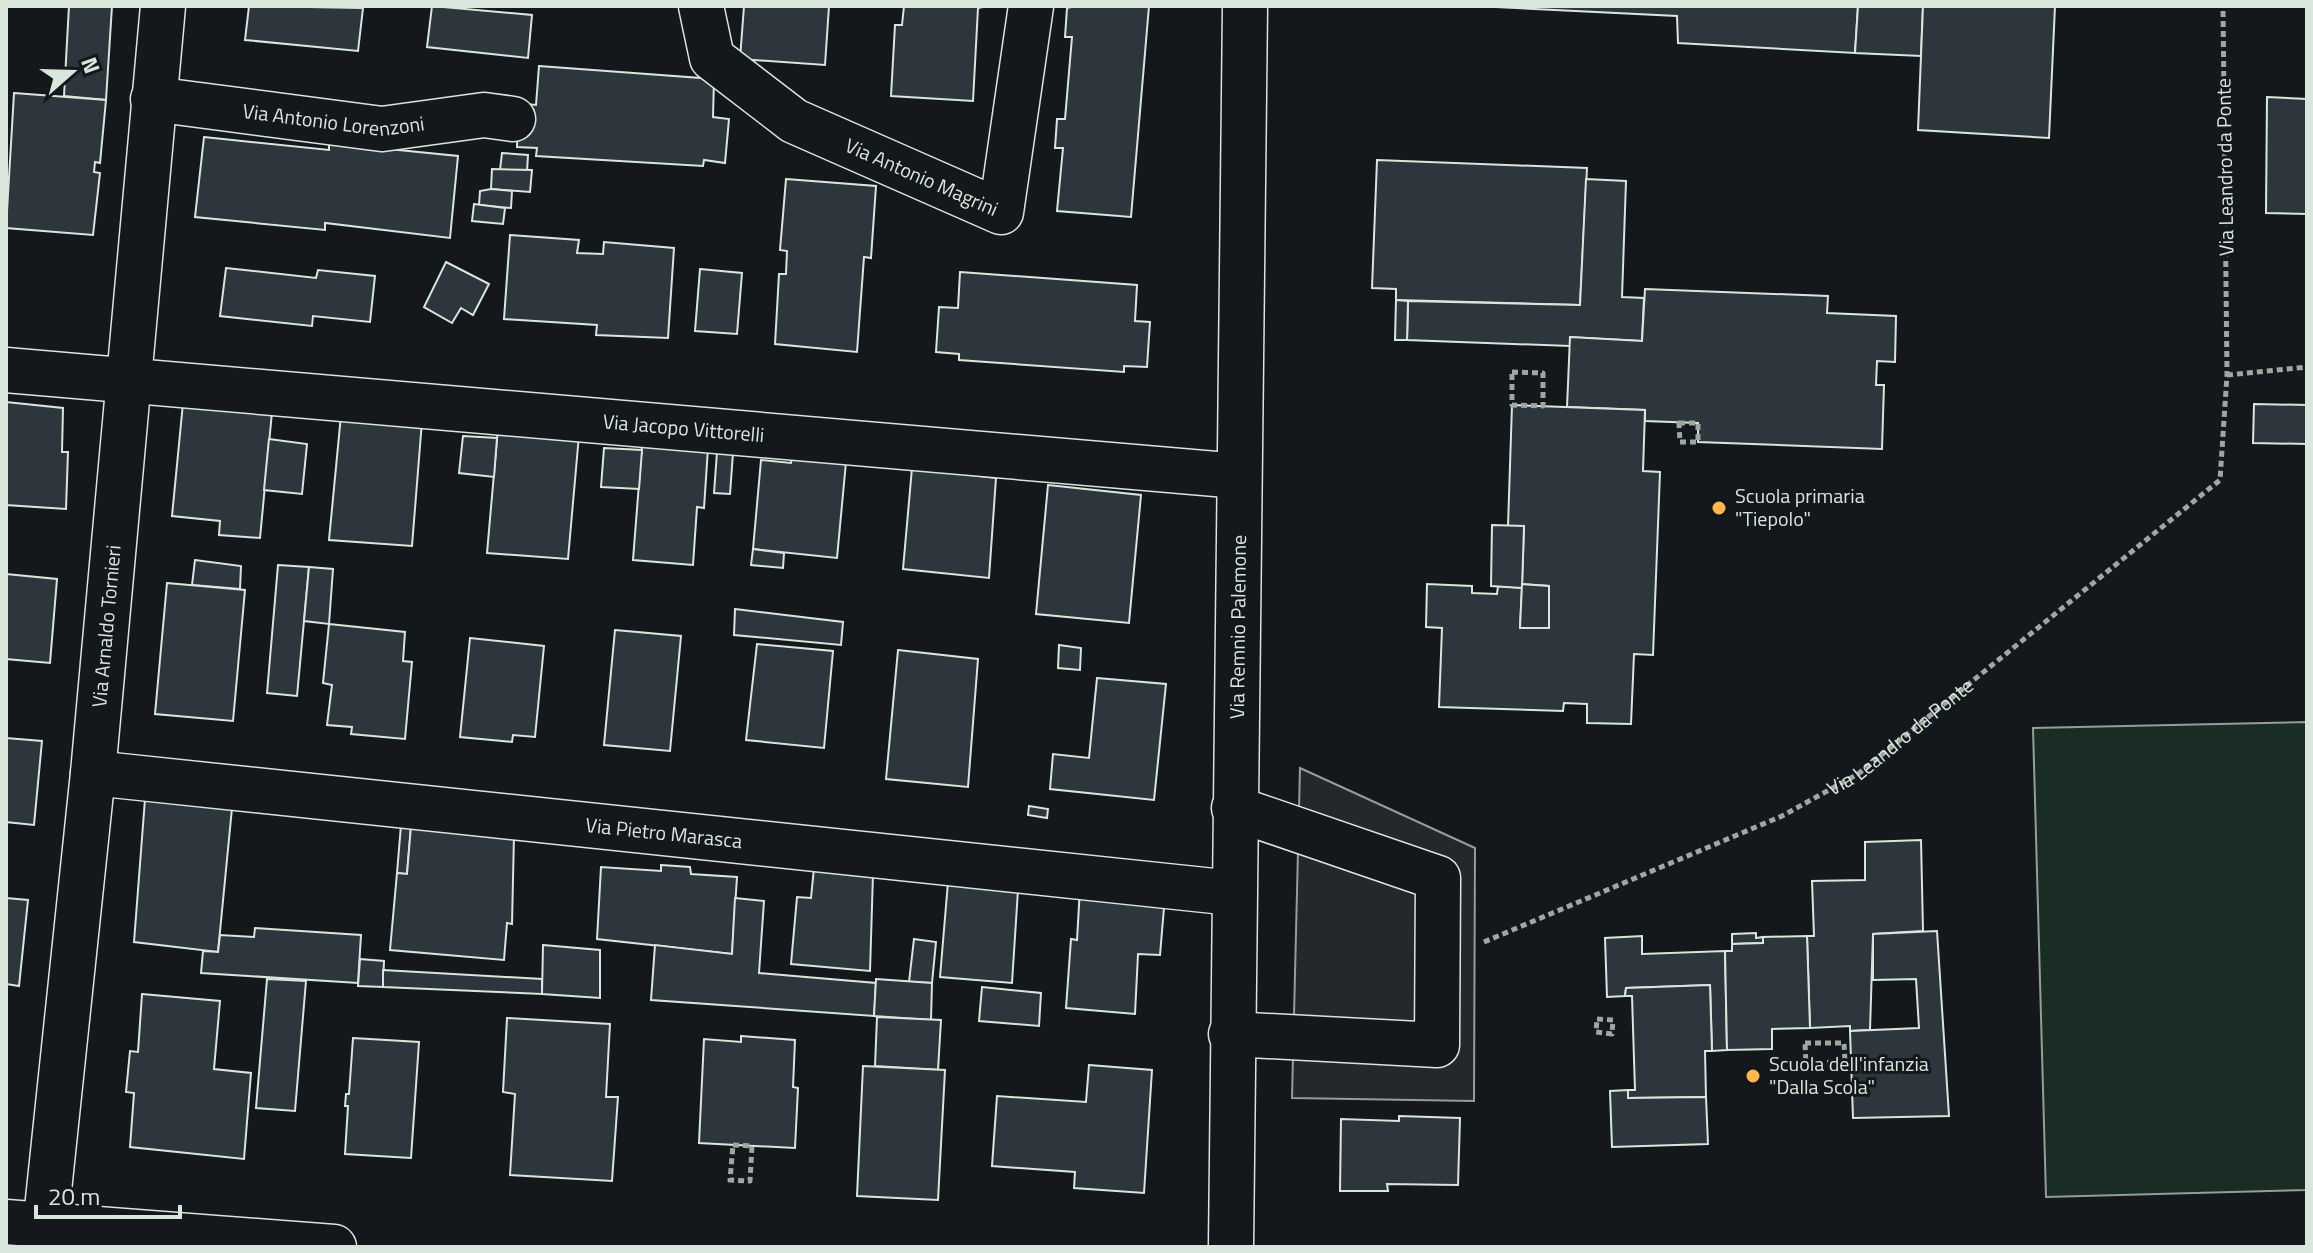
<svg xmlns="http://www.w3.org/2000/svg" width="2313" height="1253" font-family="'Titillium Web',sans-serif">
  <style>
    .green { fill: #1a2d24; stroke: #939e99; stroke-width: 2 }
    .parking { fill: #24282b; stroke: #939e99; stroke-width: 2 }
    .building { fill: #2c363c; stroke: #d8e6dc; stroke-width: 2 }
    .lines { fill: none; stroke-linecap: round; stroke-linejoin: round }
    .minor-casing { stroke: #d8e6dc; stroke-width: 47 }
    .path { stroke: #9da8a2; stroke-width: 5; stroke-dasharray: 6 4; stroke-linecap: butt }
    .minor { stroke: #14181c; stroke-width: 44 }
    .poi-dot { fill: #ffb74d; stroke: #14181c; stroke-width: 3 }
    .labels { text-anchor: middle; stroke-width: 6; stroke-linejoin: round; paint-order: stroke }
    .street-label { font-size: 20px; fill: #d8e6dc; stroke: #14181c }
    .poi-label { font-size: 20px; fill: #d8e6dc; stroke: #14181c; text-anchor: start }
  </style>
  <rect width="100%" height="100%" fill="#14181c"/>
  <!-- green -->
  <polygon class="green" points="2307,722 2307,1190 2046,1197 2033,728"/>
  <!-- parking -->
  <polygon class="parking" points="1300,768 1475,848 1474,1101 1292,1098"/>
  <!-- building -->
  <g class="building">
    <polygon points="69,6 112,6 106,100 64,96"/>
    <polygon points="249,6 363,8 358,51 245,40"/>
    <polygon points="432,6 532,15 528,58 427,47"/>
    <polygon points="744,6 829,6 825,65 740,59"/>
    <polygon points="904,6 988,6 978,8 973,101 891,96 895,25 902,25"/>
    <polygon points="1075,6 1149,6 1131,217 1057,211 1063,148 1055,148 1057,119 1065,119 1072,37 1065,37 1067,8"/>
    <polygon points="1475,6 1858,6 1855,53 1678,43 1677,16"/>
    <polygon points="1858,6 1923,6 1921,56 1855,53"/>
    <polygon points="1923,6 2055,6 2049,138 1918,130"/>
    <polygon points="539,66 714,79 713,117 729,119 725,163 704,160 703,166 536,156 537,148 517,147 518,103 536,105"/>
    <polygon points="14,93 106,100 100,163 95,162 94,172 100,173 93,235 6,228"/>
    <polygon points="2267,97 2307,99 2307,214 2266,213"/>
    <polygon points="204,137 329,150 329,143 458,156 450,238 325,223 325,230 195,217"/>
    <polygon points="502,153 528,155 527,172 500,170"/>
    <polygon points="1377,160 1587,168 1580,305 1396,300 1396,289 1372,288"/>
    <polygon points="492,169 532,170 530,192 491,189"/>
    <polygon points="786,179 876,186 871,258 864,257 857,352 775,344 779,274 786,274 787,251 780,250"/>
    <polygon points="1586,179 1626,181 1622,297 1644,298 1642,341 1570,337 1570,346 1407,340 1408,301 1580,305"/>
    <polygon points="491,189 512,191 511,208 479,205 480,191"/>
    <polygon points="474,204 505,208 503,224 472,221"/>
    <polygon points="510,235 579,240 577,253 603,254 604,242 674,248 668,338 596,335 597,325 504,319"/>
    <polygon points="446,262 489,284 473,315 461,308 452,323 424,307"/>
    <polygon points="226,268 316,278 318,270 375,276 370,322 313,316 312,326 220,316"/>
    <polygon points="700,269 742,273 737,334 695,331"/>
    <polygon points="960,272 1137,285 1135,321 1150,322 1147,367 1124,366 1124,372 959,360 959,354 936,352 939,307 958,308"/>
    <polygon points="1645,289 1828,296 1827,313 1896,316 1895,362 1877,361 1876,385 1884,385 1882,449 1698,442 1698,423 1645,421 1645,410 1567,407 1570,337 1642,341"/>
    <polygon points="1396,300 1408,301 1407,340 1395,340"/>
    <polygon points="6,402 63,408 62,452 68,452 66,509 6,505"/>
    <polygon points="183,403 272,412 260,538 219,535 220,521 172,516"/>
    <polygon points="2254,404 2307,405 2307,444 2253,443"/>
    <polygon points="1512,405 1645,410 1643,471 1660,472 1653,655 1634,654 1631,724 1587,723 1587,704 1564,703 1563,711 1439,707 1442,628 1426,627 1427,584 1472,586 1472,593 1497,594 1498,586 1522,588 1520,628 1549,628 1549,586 1522,584 1524,526 1508,526"/>
    <polygon points="341,415 422,421 412,546 329,540"/>
    <polygon points="498,428 579,435 568,559 487,553"/>
    <polygon points="463,436 497,438 494,477 459,473"/>
    <polygon points="269,439 307,444 302,494 264,490"/>
    <polygon points="642,445 708,448 704,508 697,507 693,565 633,560"/>
    <polygon points="604,448 642,450 639,489 601,487"/>
    <polygon points="717,452 733,453 730,494 714,493"/>
    <polygon points="792,456 846,462 837,558 753,549 761,460 791,463"/>
    <polygon points="912,468 996,478 989,578 903,569"/>
    <polygon points="1048,485 1141,495 1129,623 1036,614"/>
    <polygon points="1492,525 1524,526 1522,588 1491,586"/>
    <polygon points="753,549 784,553 783,568 751,565"/>
    <polygon points="195,560 241,566 240,589 192,585"/>
    <polygon points="278,565 309,567 297,696 267,693"/>
    <polygon points="309,567 333,569 329,624 304,621"/>
    <polygon points="6,574 57,579 50,663 6,659"/>
    <polygon points="167,583 245,590 233,721 155,714"/>
    <polygon points="1522,584 1549,586 1549,628 1520,628"/>
    <polygon points="735,609 843,622 841,645 734,635"/>
    <polygon points="329,624 405,632 403,661 412,662 405,739 351,734 352,727 327,725 332,685 323,683"/>
    <polygon points="615,630 681,636 670,751 604,745"/>
    <polygon points="470,638 544,646 535,737 513,735 512,742 460,737"/>
    <polygon points="757,644 833,651 824,748 746,740"/>
    <polygon points="1059,645 1081,648 1080,670 1058,668"/>
    <polygon points="898,650 978,659 968,787 886,779"/>
    <polygon points="1097,678 1166,684 1154,800 1050,789 1053,754 1089,758"/>
    <polygon points="6,738 42,741 34,825 6,822"/>
    <polygon points="145,799 232,808 218,952 134,942"/>
    <polygon points="1029,806 1048,809 1047,818 1028,815"/>
    <polygon points="401,825 411,826 407,874 397,873"/>
    <polygon points="411,826 514,835 512,924 507,923 504,960 390,950 397,873 407,874"/>
    <polygon points="1921,840 1923,931 1873,934 1870,1030 1850,1031 1850,1026 1810,1028 1807,936 1814,936 1812,881 1865,880 1865,842"/>
    <polygon points="661,865 690,867 691,874 737,877 732,954 597,939 601,867 661,871"/>
    <polygon points="814,868 873,874 870,971 791,964 797,897 811,898"/>
    <polygon points="948,882 1018,890 1012,983 940,977"/>
    <polygon points="1080,888 1165,896 1160,955 1138,954 1135,1014 1066,1008 1071,939 1077,940"/>
    <polygon points="6,898 28,900 19,986 6,984"/>
    <polygon points="735,898 764,901 759,973 876,983 874,1016 651,1000 655,945 732,954"/>
    <polygon points="255,928 361,935 358,983 201,973 203,951 218,952 220,935 254,937"/>
    <polygon points="1937,931 1949,1116 1853,1118 1850,1031 1919,1028 1916,979 1873,980 1873,934"/>
    <polygon points="1756,933 1756,938 1763,937 1763,943 1732,944 1732,934"/>
    <polygon points="1642,936 1642,954 1725,951 1727,1050 1712,1051 1710,985 1626,988 1625,996 1607,997 1605,938"/>
    <polygon points="1807,936 1810,1028 1772,1029 1772,1049 1727,1050 1725,951 1732,951 1732,944 1763,943 1763,937"/>
    <polygon points="914,939 936,942 932,983 909,982"/>
    <polygon points="543,945 600,950 600,998 542,994"/>
    <polygon points="360,959 384,961 383,987 358,986"/>
    <polygon points="383,970 542,979 542,994 383,987"/>
    <polygon points="267,979 306,981 295,1111 256,1108"/>
    <polygon points="876,979 932,983 931,1020 874,1016"/>
    <polygon points="1710,985 1712,1051 1705,1051 1706,1097 1628,1098 1628,1090 1635,1090 1632,996 1625,996 1626,988"/>
    <polygon points="982,987 1041,993 1039,1026 979,1021"/>
    <polygon points="142,994 220,1001 214,1069 251,1073 244,1159 130,1147 134,1093 126,1092 130,1051 138,1052"/>
    <polygon points="877,1017 941,1020 938,1070 875,1066"/>
    <polygon points="507,1018 610,1024 606,1097 618,1097 612,1181 510,1175 515,1094 503,1092"/>
    <polygon points="741,1036 795,1040 793,1087 798,1088 795,1148 699,1143 704,1039 741,1042"/>
    <polygon points="353,1038 419,1042 411,1158 345,1154 348,1106 345,1106 346,1094 349,1094"/>
    <polygon points="1089,1065 1152,1070 1144,1193 1074,1188 1075,1172 992,1166 997,1096 1086,1102"/>
    <polygon points="863,1066 945,1070 938,1200 857,1196"/>
    <polygon points="1628,1090 1628,1098 1706,1097 1708,1144 1612,1147 1610,1091"/>
    <polygon points="1399,1116 1460,1118 1458,1185 1387,1184 1388,1191 1340,1191 1341,1119 1399,1121"/>
  </g>
  <g class="lines">
    <defs>
      <g id="minor">
        <path id="s2" d="M701,6L712,58L794,121L1001,212L1031,6"/>
        <path id="s3" d="M153,99L382,129L484,115L513,119"/>
        <path id="s4" d="M6,370L1239,476"/>
        <path id="s5" d="M93,773L1233,893"/>
        <polyline points="1231,1034 1437,1045 1438,878 1234,808"/>
        <polyline points="6,1222 334,1247"/>
        <path id="s6" d="M43,1247L93,773L163,6"/>
        <path id="s7" d="M1231,1247L1245,6"/>
      </g>
    </defs>
    <!-- minor casing -->
    <use href="#minor" class="minor-casing"/>
    <!-- path -->
    <g class="path">
      <polygon points="1512,372 1543,373 1543,406 1512,405"/>
      <polyline points="2227,375 2307,367"/>
      <polygon points="1679,423 1698,423 1698,442 1680,442"/>
      <path id="s1" d="M1484,942L1782,816L1858,774L2220,480L2227,375L2223,6"/>
      <polygon points="1597,1019 1613,1020 1612,1034 1596,1032"/>
      <polygon points="1805,1043 1844,1043 1845,1062 1806,1063"/>
      <polygon points="733,1145 752,1146 750,1181 730,1180"/>
    </g>
    <!-- minor -->
    <use href="#minor" class="minor"/>
  </g>
  <!-- markers -->
  <g class="poi-dot">
    <circle cx="1719" cy="508" r="8"/>
    <circle cx="1753" cy="1076" r="8"/>
  </g>
  <g class="labels">
    <!-- street labels -->
    <g class="street-label">
      <text dy="7" stroke="none"><textPath href="#s3" startOffset="182">Via Antonio Lorenzoni</textPath></text>
      <text transform="translate(2225 167) rotate(-91)" y="7">Via Leandro da Ponte</text>
      <text dy="7" stroke="none"><textPath href="#s2" startOffset="296">Via Antonio Magrini</textPath></text>
      <text dy="7" stroke="none"><textPath href="#s4" startOffset="680">Via Jacopo Vittorelli</textPath></text>
      <text dy="7" stroke="none"><textPath href="#s7" startOffset="620">Via Remnio Palemone</textPath></text>
      <text dy="7" stroke="none"><textPath href="#s6" startOffset="624">Via Arnaldo Tornieri</textPath></text>
      <text dy="7" stroke="none"><textPath href="#s1" startOffset="466">Via Leandro da Ponte</textPath></text>
      <text dy="7" stroke="none"><textPath href="#s5" startOffset="574">Via Pietro Marasca</textPath></text>
    </g>
    <!-- poi labels -->
    <g class="poi-label">
      <text x="1735" y="503">Scuola primaria<tspan x="1735" dy="23">"Tiepolo"</tspan></text>
      <text x="1769" y="1071">Scuola dell'infanzia<tspan x="1769" dy="23">"Dalla Scola"</tspan></text>
    </g>
  </g>
  <!-- border -->
  <rect width="2313" height="1253" fill="none" stroke="#d8e6dc" stroke-width="16"/>
  <!-- north arrow -->
  <g transform="translate(72 72) rotate(70)" stroke="#14181c" stroke-width="6" paint-order="stroke">
  <path d="M0-6L14 30L0 20L-14 30Z" fill="#d8e6dc"/>
  <text y="-12" font-size="22" font-weight="bold" text-anchor="middle" fill="#d8e6dc">N</text>
  </g>
  <!-- scale -->
  <path d="M36 1205v12h144v-12" fill="none" stroke="#d8e6dc" stroke-width="4"/>
  <text x="48" y="1205" font-size="24" fill="#d8e6dc" stroke="#14181c" stroke-width="6" paint-order="stroke">20 m</text>
</svg>
